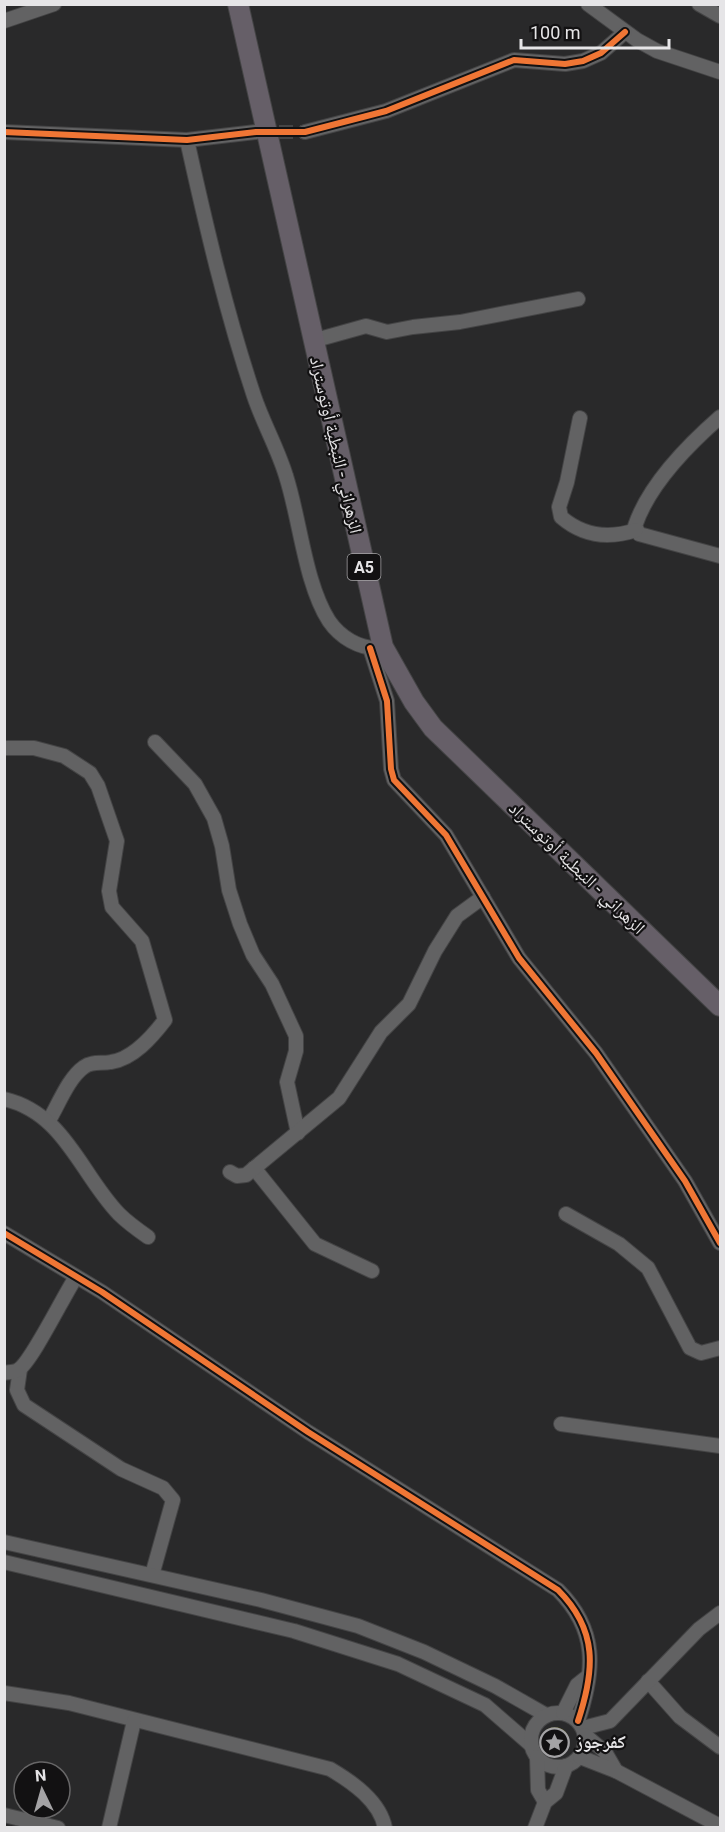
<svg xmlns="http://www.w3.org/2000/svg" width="725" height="1832" font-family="Roboto,'Noto Naskh Arabic',sans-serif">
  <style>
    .grass { fill: url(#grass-tufts) }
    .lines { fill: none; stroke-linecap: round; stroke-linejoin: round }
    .minor-tunnel { stroke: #454546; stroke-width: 14; stroke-dasharray: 14 7; stroke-linecap: butt }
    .minor-casing { stroke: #444445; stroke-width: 16 }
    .highway-casing { stroke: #444445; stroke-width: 22 }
    .minor { stroke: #626263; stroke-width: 14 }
    .highway { stroke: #665f68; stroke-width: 20 }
    .cycleway-casing { stroke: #121112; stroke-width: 10 }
    .cycleway { stroke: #f07635; stroke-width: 6 }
    .labels { text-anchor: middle; stroke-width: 4.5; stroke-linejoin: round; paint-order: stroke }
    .shield { fill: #121112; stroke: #a6a5a7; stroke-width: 1.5 }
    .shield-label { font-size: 16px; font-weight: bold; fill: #e6e5e7 }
    .street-label { font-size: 18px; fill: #e6e5e7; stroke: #121112 }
    .poi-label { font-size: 18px; font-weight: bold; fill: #e6e5e7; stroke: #121112; text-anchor: start }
  </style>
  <defs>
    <pattern id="grass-tufts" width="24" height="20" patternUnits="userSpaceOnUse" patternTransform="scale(1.5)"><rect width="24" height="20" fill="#373906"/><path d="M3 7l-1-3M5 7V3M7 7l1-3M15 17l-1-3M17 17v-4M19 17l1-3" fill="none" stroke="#54562a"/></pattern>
  </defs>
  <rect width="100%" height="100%" fill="#29292a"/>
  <!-- grass -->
  <circle class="grass" cx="555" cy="1741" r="14"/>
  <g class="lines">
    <!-- minor-tunnel -->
    <polyline class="minor-tunnel" points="258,132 305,132"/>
    <defs>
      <g id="minor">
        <polyline points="588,4 637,40 657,51 720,72"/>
        <polyline points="699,4 720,16"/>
        <polyline points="4,21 54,4"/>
        <polyline points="4,132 187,140 256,132"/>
        <polyline points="305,132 386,111 514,60 565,64 583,61 601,53 625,32"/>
        <path d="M187,140C206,226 226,312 254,396C263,423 278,449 286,476C300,519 305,584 329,621C340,637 359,649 379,648"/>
        <polyline points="323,338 366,326 387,332 413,327 460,322 578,299"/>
        <path d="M720,417C688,445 649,484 635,526L639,534L720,556"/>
        <path d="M580,418L567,482L559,507L561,517C583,536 609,539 636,530"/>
        <polyline points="370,648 387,701 391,769 394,780 446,835 519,958 596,1053 685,1181 720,1243"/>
        <polyline points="155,742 195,784 214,818 222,846 229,890 240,924 253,955 272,984 296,1036 296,1051 287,1082 298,1133"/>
        <path d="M4,748H34L64,756L90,773L98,786L117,841L109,891L112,907L142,941L165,1020C152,1037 133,1059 111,1062C101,1064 92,1061 84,1067C68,1078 58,1106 48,1122"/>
        <path d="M4,1099C65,1113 81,1175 119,1214C127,1222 138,1230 148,1237"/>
        <polyline points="254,1168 315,1244 372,1271"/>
        <polyline points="230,1172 237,1176 246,1175 339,1098 381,1032 409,1004 435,951 457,916 483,897"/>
        <polyline points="566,1214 619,1244 648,1268 690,1348 701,1353 720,1348"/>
        <path d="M4,1233L102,1292L308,1432L558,1590C598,1630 595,1670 578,1721"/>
        <polyline points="20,1369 17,1390 24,1405 121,1469 163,1488 173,1500 154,1568"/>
        <path d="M4,1373C9,1372 15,1372 18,1370C31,1363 64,1295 76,1277"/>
        <polyline points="561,1424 720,1446"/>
        <polyline points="4,1542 261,1600 358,1626 424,1652 495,1686 546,1715"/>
        <polyline points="4,1562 294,1631 398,1664 485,1705 531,1745"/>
        <polyline points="648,1681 680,1717 720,1747"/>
        <path d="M4,1693L69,1703L330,1769C352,1782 380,1801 385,1828"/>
        <circle cx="558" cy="1740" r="27"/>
        <polyline points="563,1713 577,1685 587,1677"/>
        <polyline points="583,1728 610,1721 699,1629 720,1613"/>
        <polyline points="585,1735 605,1752 616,1771"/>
        <polyline points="537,1757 538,1790 545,1802"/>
        <polyline points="580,1757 616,1771 720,1826"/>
        <polyline points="4,1815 58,1828"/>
        <polyline points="109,1828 134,1721"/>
        <polyline points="535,1828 545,1802 556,1793 566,1766"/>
      </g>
      <polyline id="highway" points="238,4 383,647 414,702 433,728 720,1006"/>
    </defs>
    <!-- minor casing -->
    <use href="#minor" class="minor-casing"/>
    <!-- highway casing -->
    <use href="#highway" class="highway-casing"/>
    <!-- minor -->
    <use href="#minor" class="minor"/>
    <!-- highway -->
    <use href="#highway" class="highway"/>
    <defs>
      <g id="cycleway">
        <polyline points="4,132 187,140 256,132 305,132 386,111 514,60 565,64 583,61 601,53 625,32"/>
        <polyline points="370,648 387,701 391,769 394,780 446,835 519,958 596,1053 685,1181 720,1243"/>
        <path d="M4,1233L102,1292L308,1432L558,1590C598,1630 595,1670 578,1721"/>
      </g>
    </defs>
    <!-- cycleway casing -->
    <use href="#cycleway" class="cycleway-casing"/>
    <!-- cycleway -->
    <use href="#cycleway" class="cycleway"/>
  </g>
  <!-- icons -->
  <defs>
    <symbol id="sight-ring" viewBox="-11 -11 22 22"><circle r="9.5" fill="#121112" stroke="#a4a3a5" stroke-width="1.5"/><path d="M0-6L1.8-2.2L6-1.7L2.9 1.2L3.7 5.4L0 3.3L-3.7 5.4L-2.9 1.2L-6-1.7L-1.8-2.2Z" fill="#a4a3a5"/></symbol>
  </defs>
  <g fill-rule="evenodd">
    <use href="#sight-ring" x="538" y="1726" width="33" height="33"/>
  </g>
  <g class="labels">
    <!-- shield labels -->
    <rect class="shield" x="347.5" y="554" width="33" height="26" rx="4.5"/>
    <g class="shield-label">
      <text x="364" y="573">A5</text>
    </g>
    <!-- street labels -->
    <g class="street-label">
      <text transform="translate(336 445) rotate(77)" y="6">الزهراني - النبطية أوتوستراد</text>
      <text transform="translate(577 868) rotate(44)" y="6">الزهراني - النبطية أوتوستراد</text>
    </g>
    <!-- poi labels -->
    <g class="poi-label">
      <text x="576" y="1748">كفرجوز</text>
    </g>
  </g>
  <!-- border -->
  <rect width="725" height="1832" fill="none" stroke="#e6e5e7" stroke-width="12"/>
  <!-- north arrow -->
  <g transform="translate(42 1790) rotate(355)"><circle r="28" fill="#121112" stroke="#676667" stroke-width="1.5"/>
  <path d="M0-4.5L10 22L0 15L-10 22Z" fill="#a4a3a5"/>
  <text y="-9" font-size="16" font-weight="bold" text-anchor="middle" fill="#e6e5e7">N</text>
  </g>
  <!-- scale -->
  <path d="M521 39v9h148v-9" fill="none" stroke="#e6e5e7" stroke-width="3"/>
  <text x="530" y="39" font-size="18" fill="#e6e5e7" stroke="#121112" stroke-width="4.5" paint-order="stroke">100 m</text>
</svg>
